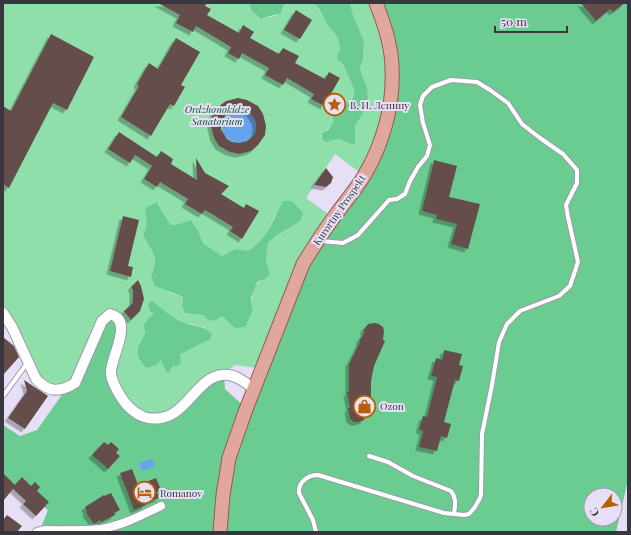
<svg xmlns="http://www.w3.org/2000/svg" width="631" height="535" font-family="'Playfair Display',serif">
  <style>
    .green { fill: #8edfaa; fill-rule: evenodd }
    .forest { fill: #6acc90; fill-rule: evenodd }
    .water { fill: #66a3ed }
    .building { fill: #654e4c; fill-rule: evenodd; filter: url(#shadow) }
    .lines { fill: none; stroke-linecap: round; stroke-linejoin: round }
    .service-casing { stroke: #9f99ae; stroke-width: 6 }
    .minor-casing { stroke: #9f99ae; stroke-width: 10 }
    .tertiary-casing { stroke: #9f99ae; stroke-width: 12 }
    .primary-casing { stroke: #975953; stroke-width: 15 }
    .service { stroke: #fff; stroke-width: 4 }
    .minor { stroke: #fff; stroke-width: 8 }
    .tertiary { stroke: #fff; stroke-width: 10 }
    .primary { stroke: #dfa79e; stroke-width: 13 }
    .labels { text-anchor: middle; stroke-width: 4; stroke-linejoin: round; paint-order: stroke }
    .poi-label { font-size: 10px; fill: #39363f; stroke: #e6dff6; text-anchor: start }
    .park-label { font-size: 10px; font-style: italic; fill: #07552f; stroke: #e6dff6 }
    .street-label { font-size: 10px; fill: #39363f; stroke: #e6dff6 }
  </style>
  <defs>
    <filter id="shadow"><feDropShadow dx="-3.5" dy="3.5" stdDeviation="0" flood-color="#0004"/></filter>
  </defs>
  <rect width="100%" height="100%" fill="#e6dff6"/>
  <!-- green -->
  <path class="green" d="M3,3H249L251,10L261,19L275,16L283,10L285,3H308L316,5L327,24L338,38L340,49L337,56L343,64L354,89V93L352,101L344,104C338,115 333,127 322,133L321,136L324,141H332L339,139L350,144L355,142V126L367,88L360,69L363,59L364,41L353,15L350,3H370L382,32L389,65L388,102L363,175L335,154L306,198L334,218L262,369L235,365L182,407L152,419L75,383L66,389L43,386L3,313ZM157,202L171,225L179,224L191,220L198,230L203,243L222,256L235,249L248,252C263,242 269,229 276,214L286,230L276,236L268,243L266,259L270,274C266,277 262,279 259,282C250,288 252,301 253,310L228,320L222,316L207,319L202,315L185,313L182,307L183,297L170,293L151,276C160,256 152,253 143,235ZM152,301C171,317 178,322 204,327L210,340C199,343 192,350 180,354V360L173,365L171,371L166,372L161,359L138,347L154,313L150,312L148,306Z"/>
  <!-- forest -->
  <g class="forest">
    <polygon points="249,3 285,3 281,13 261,19 251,10"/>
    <path d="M309,3H350L353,15L364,41L363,59L360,69L367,88L368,97L367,106L355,126V142L353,144H350L339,139L326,142L322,139V133L328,130L334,121L332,115L340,103C351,104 355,98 354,89L343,64L337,59V56L340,49L338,38L327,24L319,9L316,5Z"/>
    <path d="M370,3H628V480L616,532H39L48,510L15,485L3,478V425L20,436L37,430L66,389L75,383L104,318L120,321L113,380L139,415L166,417L224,374L225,389L247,409L303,264L359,181L384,129L389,65L382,32ZM591,495H615V519H591Z"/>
    <path d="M283,201H292L303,213L300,221L276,236L268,243L266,259L270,274L266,278L257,282L251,298L253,310L245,327L235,328L222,316L214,321L207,319L202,315L185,313L182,307L183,297L155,286L151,276C160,256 152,253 143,235L147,225L145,208L157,202L162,211L171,225L179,224L191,220L198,230L203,243L222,256L235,249L248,251C267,240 273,220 283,201Z"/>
    <path d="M152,300C163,310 172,318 186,323C199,328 200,324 212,334L210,340C199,343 192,350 180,354L181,363L177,366H173L169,373L166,372L161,360L156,365L146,368L138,357V347L145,333L144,324L154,313L150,312L148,305Z"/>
  </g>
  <!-- water -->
  <g class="water">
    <circle cx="239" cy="126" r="17"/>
    <polygon points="152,459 155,466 142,471 139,463"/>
  </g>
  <!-- building -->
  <g class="building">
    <polygon points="158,3 207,3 205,6 211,9 207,15 239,33 243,25 254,32 250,38 279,54 283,48 299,56 295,63 325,79 329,72 340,78 324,106 311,99 314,94 287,78 283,85 265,75 269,68 242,53 239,59 228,53 231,47 196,26 193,32 176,23 180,15"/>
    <polygon points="581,3 625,3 613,12 610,9 596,21"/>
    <polygon points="296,10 312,20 300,39 284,30"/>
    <polygon points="51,34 94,57 67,110 53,103 9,188 3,184 3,106 11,111"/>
    <polygon points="176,38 200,52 181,85 185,87 174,106 170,104 151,136 121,117 139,86 137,84 149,63 158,69"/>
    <path d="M238,98L247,100L258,106L263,114L266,126L265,135L258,145L251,151L239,154L230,152L219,146L214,138L211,126L213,114L218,107L226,101ZM238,109L245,110L250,113L255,120L256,125L255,133L251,138L247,141L239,143L232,142L227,139L221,129L222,121L226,114L230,111Z"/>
    <polygon points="119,132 157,157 161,151 173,159 171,164 197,180 196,158 205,173 229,186 221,194 244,208 246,204 259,211 242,239 230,231 233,227 205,210 202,214 185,204 188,199 160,182 157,187 144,179 152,166 135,155 130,163 108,149"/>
    <polygon points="434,160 457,166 449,197 480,204 468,249 451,244 457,224 436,219 437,215 422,211"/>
    <polygon points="326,168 333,177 331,183 326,187 314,185"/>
    <polygon points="123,216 139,220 128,266 133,267 131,277 110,271"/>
    <polygon points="138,280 141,286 144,299 140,311 131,320 124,311 132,304 133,300 133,290 131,287"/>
    <polygon points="375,323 379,324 383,327 384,331 383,340 385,341 374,366 371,381 371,397 369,397 370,411 367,412 364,420 359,422 354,422 350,419 348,408 350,408 347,392 349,392 349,364 360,342 359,341 365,332 363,331 368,324"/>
    <polygon points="3,337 14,346 19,357 3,375"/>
    <polygon points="444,350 462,354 459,365 463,366 459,381 455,380 444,422 451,424 447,438 441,436 437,451 419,447 423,431 419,430 423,416 427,417 437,377 431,376 436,358 442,360"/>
    <polygon points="24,380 48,396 25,429 8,418 27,391"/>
    <polygon points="104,442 108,445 111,442 119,449 116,453 120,456 108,469 92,455"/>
    <polygon points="132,469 138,485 156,478 161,490 157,492 159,498 145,503 146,505 134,510 120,473"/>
    <polygon points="3,473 15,485 22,477 31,486 35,482 40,487 37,491 49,502 36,516 23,504 26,501 13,489 3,501"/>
    <polygon points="111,493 120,510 114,513 115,515 101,522 100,520 94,524 86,513 87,512 85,507 104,495 104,496"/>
    <polygon points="7,515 22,526 17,532 3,532 3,520"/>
  </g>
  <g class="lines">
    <defs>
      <g id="service">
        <polyline points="3,396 28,362"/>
        <path d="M369,456L388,462L413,476L451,491C457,499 455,505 454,514"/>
        <path d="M316,532L313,520L299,493C298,482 308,475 318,475L444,513L464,515L469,514L475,507L480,498L481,494L482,434L492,385L499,342L507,324L520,311L559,296L570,286L578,262L568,217L566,205L577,183V170L563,154L540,138L522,124L508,103L490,90L477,82L451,80L432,87L423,96L420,105L423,123L430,145L427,156L418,167L410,181L405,194L397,199L389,200L358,235L343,243L321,241"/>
      </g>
      <path id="minor" d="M37,532L44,530C63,530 82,531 100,529C122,526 142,515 161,506"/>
      <path id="tertiary" d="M3,313L12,327L36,379C48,392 59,393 75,383L102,321L110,314C134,320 112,355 111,371C110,381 123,402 130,408C140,417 148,420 161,418C187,414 198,377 222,375C234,373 245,382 254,389"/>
      <path id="primary" d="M220,532L223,495L229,458L245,412L303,264C314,246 325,229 337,213C346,201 356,189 364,176C383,144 394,105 392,68C392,46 384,23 376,3"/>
    </defs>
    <!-- service casing -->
    <use href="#service" class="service-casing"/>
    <!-- minor casing -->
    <use href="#minor" class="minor-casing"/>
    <!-- tertiary casing -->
    <use href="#tertiary" class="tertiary-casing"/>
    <!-- primary casing -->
    <use href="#primary" class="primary-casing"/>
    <!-- service -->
    <use href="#service" class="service"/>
    <!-- minor -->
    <use href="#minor" class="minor"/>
    <!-- tertiary -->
    <use href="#tertiary" class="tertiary"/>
    <!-- primary -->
    <use href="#primary" class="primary"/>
  </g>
  <!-- icons -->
  <defs>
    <symbol id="sight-ring" viewBox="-11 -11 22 22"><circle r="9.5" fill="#e6dff6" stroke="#b95e01" stroke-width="1.5"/><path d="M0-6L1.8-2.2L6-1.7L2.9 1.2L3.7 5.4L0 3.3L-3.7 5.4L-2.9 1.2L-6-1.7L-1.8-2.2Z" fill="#b95e01"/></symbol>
    <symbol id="shop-ring" viewBox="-11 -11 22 22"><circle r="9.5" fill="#e6dff6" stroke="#b95e01" stroke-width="1.5"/><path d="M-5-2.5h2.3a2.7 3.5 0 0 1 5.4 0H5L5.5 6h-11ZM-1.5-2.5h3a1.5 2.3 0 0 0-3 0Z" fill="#b95e01"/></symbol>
    <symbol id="hotel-ring" viewBox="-11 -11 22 22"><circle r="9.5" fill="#e6dff6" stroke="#b95e01" stroke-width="1.5"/><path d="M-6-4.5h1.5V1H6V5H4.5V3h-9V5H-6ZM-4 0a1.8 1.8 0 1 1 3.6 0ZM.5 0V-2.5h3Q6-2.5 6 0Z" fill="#b95e01"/></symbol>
  </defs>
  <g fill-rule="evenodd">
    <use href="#sight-ring" x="322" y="92" width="25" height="25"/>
    <use href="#shop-ring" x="352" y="394" width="25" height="25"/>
    <use href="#hotel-ring" x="132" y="480" width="25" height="25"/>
  </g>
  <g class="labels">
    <!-- poi labels -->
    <g class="poi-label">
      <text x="350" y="109">В. И. Ленину</text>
      <text x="380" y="410">Ozon</text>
      <text x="160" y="497">Romanov</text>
    </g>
    <!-- park labels -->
    <g class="park-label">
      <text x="217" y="113">Ordzhonokidze<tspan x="217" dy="12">Sanatorium</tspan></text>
    </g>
    <!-- street labels -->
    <g class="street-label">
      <text transform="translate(339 210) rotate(-55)" y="4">Kurortny Prospekt</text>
    </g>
  </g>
  <!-- border -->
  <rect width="631" height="535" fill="none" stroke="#39363f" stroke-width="8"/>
  <!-- north arrow -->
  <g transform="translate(603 507) rotate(239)"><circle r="19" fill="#e6dff6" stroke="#a19bad"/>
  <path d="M0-3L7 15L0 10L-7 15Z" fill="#b95e01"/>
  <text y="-6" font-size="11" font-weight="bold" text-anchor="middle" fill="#39363f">С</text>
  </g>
  <!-- scale -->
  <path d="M495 26v6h72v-6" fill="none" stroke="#39363f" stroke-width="2"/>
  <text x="501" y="26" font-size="12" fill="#39363f" stroke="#e6dff6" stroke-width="3" paint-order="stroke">50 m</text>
</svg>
